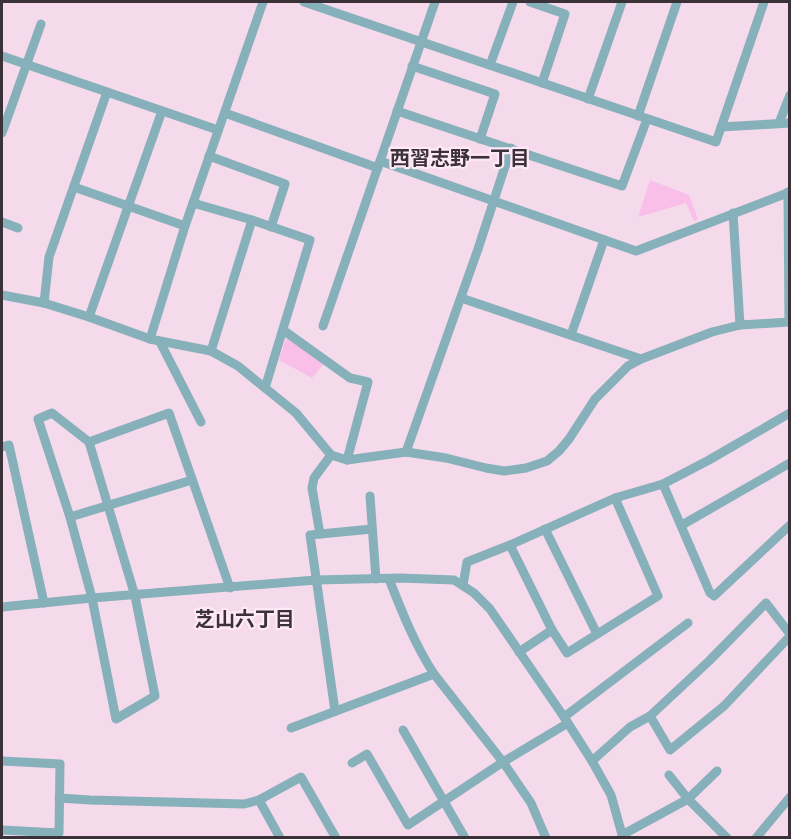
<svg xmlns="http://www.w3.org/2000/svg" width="791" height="839" font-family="'Public Sans','Noto Sans JP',sans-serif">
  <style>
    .green { fill: #fabfe8 }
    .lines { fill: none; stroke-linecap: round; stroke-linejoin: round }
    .street { stroke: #86b0ba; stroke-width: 9 }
    .labels { text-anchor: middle; stroke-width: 4.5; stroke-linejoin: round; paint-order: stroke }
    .neighbourhood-label { font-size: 20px; font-weight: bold; fill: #3b3138; stroke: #ffe9f8 }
  </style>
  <rect width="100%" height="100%" fill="#f5daec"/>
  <!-- green -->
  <g class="green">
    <polygon points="650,180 689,195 698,219 694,221 686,203 638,217"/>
    <polygon points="286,338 325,362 312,378 279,360"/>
  </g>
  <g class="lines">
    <!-- street -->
    <g class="street">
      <polyline points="304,2 716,142 764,2"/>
      <polyline points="530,2 565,14 542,83"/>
      <polyline points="2,56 218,130"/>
      <polyline points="490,65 513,2"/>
      <polyline points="412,66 495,94 480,139"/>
      <polyline points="588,99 622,2"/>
      <polyline points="397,111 622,186 647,119"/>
      <polyline points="225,113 378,168"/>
      <polyline points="638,116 677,2"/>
      <polyline points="779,123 790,95"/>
      <polyline points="721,127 790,123"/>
      <polyline points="2,133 41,24"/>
      <polyline points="209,156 285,184 271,227"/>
      <polyline points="380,161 636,251 790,192"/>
      <polyline points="74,187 185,226"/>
      <polyline points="193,203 252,220 310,240 265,388"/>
      <polyline points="733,213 740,325"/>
      <polyline points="2,222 18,228"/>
      <polyline points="2,295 44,303 89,317 150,339 211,351 238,366 296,413 331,455 347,460 406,452 446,458 486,468 504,471 526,468 547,461 559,451 569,439 595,399 628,366 641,359 712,332 740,325 789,322 788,192"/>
      <polyline points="461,298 641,359"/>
      <polyline points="44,303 49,257 107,92"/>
      <polyline points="89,317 162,111"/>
      <polyline points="323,326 435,2"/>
      <polyline points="283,330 350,378 368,382 347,460"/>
      <polyline points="571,335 604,240"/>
      <polyline points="150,339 185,226 263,2"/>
      <polyline points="160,342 201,422"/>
      <polyline points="211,351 252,220"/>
      <polygon points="52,413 89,442 135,596 155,696 116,719 92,598 70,517 38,419"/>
      <polyline points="89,442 169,413 230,588"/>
      <polyline points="2,447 9,445 44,603"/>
      <polyline points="406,452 478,249 511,148"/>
      <polyline points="663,484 710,593 714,596 790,525"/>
      <polyline points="370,496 376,579"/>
      <polyline points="70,517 192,480"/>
      <polyline points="682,525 790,463"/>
      <polyline points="545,529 597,634"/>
      <polyline points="320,534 312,488 314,478 331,455"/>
      <polyline points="510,545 552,630 567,653 658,596 615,498"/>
      <path d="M389,579C402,612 415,645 434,674L503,762L531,803L546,838"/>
      <polyline points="463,585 467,562 510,545 615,498 663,484 709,460 790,413"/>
      <polyline points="2,607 92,598 316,580 400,578 454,580 474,593 490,609 564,717 592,761 611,795 623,838"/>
      <polyline points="519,652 552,630"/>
      <polyline points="335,711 310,535 372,529"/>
      <polyline points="650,716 670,750 724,706 790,636"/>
      <polyline points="564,717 688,623"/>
      <polyline points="291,728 434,674"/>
      <polyline points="403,730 465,838"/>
      <polyline points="2,761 60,764 59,833 2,830"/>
      <polyline points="592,761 630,727 650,716 709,661 766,603 790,634"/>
      <polyline points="352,763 367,754 408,825 503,762 568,723"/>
      <polyline points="669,775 688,799 727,838"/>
      <polyline points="59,798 90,800 244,804 259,800 301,777 336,838"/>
      <polyline points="259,800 280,838"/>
      <polyline points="622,835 688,799 717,771"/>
      <polyline points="756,838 790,797"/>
    </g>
  </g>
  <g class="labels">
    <!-- neighbourhood labels -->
    <g class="neighbourhood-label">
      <text x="460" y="165">西習志野一丁目</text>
      <text x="245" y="626">芝山六丁目</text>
    </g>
  </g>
  <!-- border -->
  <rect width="791" height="839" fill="none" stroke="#3b3138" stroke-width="6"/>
</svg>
